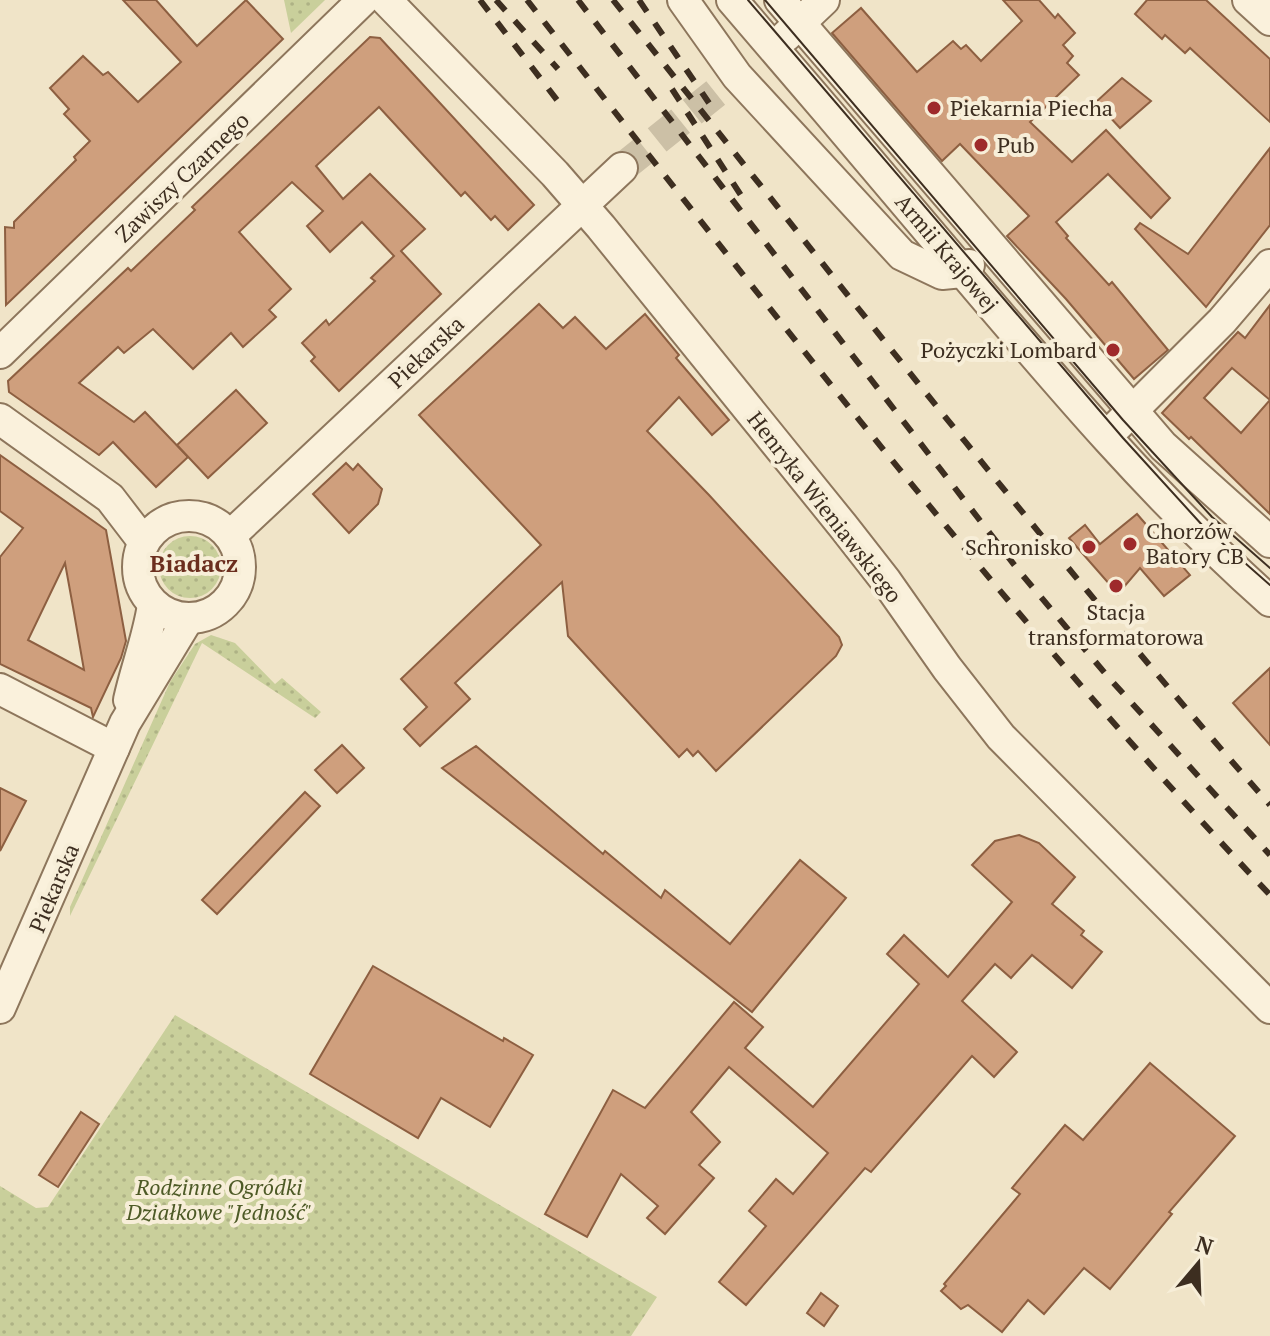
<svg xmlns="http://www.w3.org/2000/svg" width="1270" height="1336" font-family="'PT Serif',serif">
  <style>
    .grass { fill: url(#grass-dots) }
    .building { fill: #cf9f7d; stroke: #8d5f41; stroke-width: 2; fill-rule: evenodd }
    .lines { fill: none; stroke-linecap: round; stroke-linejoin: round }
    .minor-tunnel { stroke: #ccc0a6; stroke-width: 30; stroke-dasharray: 30 15; stroke-linecap: butt }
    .minor-casing { stroke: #8d765c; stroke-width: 34 }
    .minor { stroke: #faf1dc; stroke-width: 30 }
    .tram { stroke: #3d2e20; stroke-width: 2 }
    .rail { stroke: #3d2e20; stroke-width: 6; stroke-dasharray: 14 14; stroke-linecap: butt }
    .poi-dot { fill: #9e2a2b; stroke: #f7eed8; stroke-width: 3 }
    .labels { text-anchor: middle; stroke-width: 8; stroke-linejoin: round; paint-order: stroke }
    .poi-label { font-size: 22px; fill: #3d2e20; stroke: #f7eed8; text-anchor: start }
    .street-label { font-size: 22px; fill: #3d2e20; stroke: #f7eed8 }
    .park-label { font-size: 22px; font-style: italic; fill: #4d5a26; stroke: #f7eed8 }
    .neighbourhood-label { font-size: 24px; font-weight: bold; fill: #6b2e1e; stroke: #f7eed8 }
  </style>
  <defs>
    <pattern id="grass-dots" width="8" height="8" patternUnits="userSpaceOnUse" patternTransform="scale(2)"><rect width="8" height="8" fill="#c9cf9b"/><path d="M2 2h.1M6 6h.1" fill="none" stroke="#aeb285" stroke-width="1.8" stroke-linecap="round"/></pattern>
  </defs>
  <rect width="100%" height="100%" fill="#f0e4c8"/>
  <!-- grass -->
  <g class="grass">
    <polygon points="284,0 325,0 291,33"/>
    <circle cx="190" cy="567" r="31"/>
    <polygon points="211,635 235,643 275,684 282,678 321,712 315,718 202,643 70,916 70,907 170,682 195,644"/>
    <polygon points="175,1015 657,1297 631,1336 0,1336 0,1186 36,1208 48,1207"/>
  </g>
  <!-- building -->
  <g class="building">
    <polygon points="123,0 156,0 197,46 246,0 283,39 6,305 5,227 14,228 14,222 76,160 74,157 90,141 64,114 69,109 50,88 83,56 103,75 108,72 138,102 181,62"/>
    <polygon points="1003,0 1039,0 1055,18 1058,14 1075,33 1063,45 1073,56 1067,63 1079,75 1030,122 1072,162 1106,130 1170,198 1151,218 1108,174 1056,222 1068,236 1066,238 1109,285 1112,282 1168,350 1134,379 1066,299 1007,236 1029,216 960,144 942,161 832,33 861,8 917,72 953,41 961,49 966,45 981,61 1022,21"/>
    <polygon points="1147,0 1206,0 1270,59 1270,122 1190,48 1185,53 1165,35 1162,39 1135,14"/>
    <polygon points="370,37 380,38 534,205 508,230 495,216 491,220 465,192 461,196 379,107 316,166 343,199 370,174 425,229 401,251 441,294 339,391 311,361 315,357 302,343 326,320 329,325 375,281 371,278 394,256 362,222 330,252 307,226 323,211 292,182 239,232 291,289 269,310 276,317 243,347 231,333 193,369 153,329 124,353 118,347 79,383 134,422 145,412 188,457 156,487 113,442 99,455 9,392 8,381 128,268 131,271 195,210 192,207"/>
    <polygon points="1122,78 1151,101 1120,128 1096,102"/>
    <polygon points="1270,148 1270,225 1206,307 1135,229 1140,223 1188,254"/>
    <polygon points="539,304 563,328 575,317 606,349 645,314 679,355 676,358 729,420 712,435 679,397 647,431 709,495 839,637 842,645 836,656 716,771 698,751 693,756 687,749 679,757 568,636 562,582 455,683 470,699 420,746 404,729 427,707 401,679 541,545 419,415"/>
    <path d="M1270,305V514L1191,437L1189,439L1162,413L1238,332L1245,338ZM1232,368L1270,400L1241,433L1204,398Z"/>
    <polygon points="236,390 267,423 208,478 177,445"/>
    <path d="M0,455L106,530L126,641L121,658L93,717L91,708L0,664V557L23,528L0,511ZM65,563L73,607L84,670L28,640Z"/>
    <polygon points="346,463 353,470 358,464 382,489 378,504 349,533 313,494"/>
    <polygon points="1137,514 1190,575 1164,596 1140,568 1118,594 1069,538 1085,525 1100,544"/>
    <polygon points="1270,668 1270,745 1233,703"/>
    <polygon points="342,745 364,768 337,793 315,770"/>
    <polygon points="476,746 603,854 605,851 661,898 665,890 730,944 800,860 846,898 752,1012 442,768"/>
    <polygon points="0,788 26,801 0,851"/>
    <polygon points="305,792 320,806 217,914 202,900"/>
    <polygon points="1019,835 1039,843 1075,877 1052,904 1084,931 1081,935 1102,952 1072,988 1032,955 1011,978 995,964 962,1001 1017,1052 994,1077 972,1056 871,1172 865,1168 746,1305 719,1282 766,1226 749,1211 776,1179 793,1194 828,1153 729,1067 691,1112 720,1142 699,1165 714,1178 665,1234 647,1218 658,1206 621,1174 587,1237 545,1214 613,1090 645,1108 734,1002 763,1027 745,1048 813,1107 919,984 887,954 904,935 948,977 1012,902 972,865 995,841"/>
    <polygon points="373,966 503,1041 504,1038 533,1055 490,1127 441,1098 418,1138 310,1074"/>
    <polygon points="1150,1063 1235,1136 1169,1212 1172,1214 1110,1289 1084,1268 1044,1314 1028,1300 1002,1332 968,1305 961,1309 941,1291 946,1286 944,1284 1020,1194 1012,1188 1065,1125 1083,1140"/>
    <polygon points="81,1112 99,1124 58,1187 39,1175"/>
    <polygon points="821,1293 838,1306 824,1326 807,1313"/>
  </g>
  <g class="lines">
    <!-- minor-tunnel -->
    <polyline class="minor-tunnel" points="622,168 717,92"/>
    <defs>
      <g id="minor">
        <polyline points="386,0 555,174 601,227 843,526 886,581 947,668 1001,737 1270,1008"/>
        <polyline points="683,0 737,76 902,255 942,274 962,272 969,265"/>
        <path d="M732,0C801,80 869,160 937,241C1043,366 1147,492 1270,601"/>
        <polyline points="780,0 1163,446 1270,542"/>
        <polyline points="1248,0 1270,20"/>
        <polyline points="786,36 824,0"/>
        <polyline points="0,353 363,0"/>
        <polyline points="0,419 110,498 143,541"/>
        <polyline points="1117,426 1222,321 1270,265"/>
        <circle cx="189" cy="567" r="51"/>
        <polyline points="230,536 622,168"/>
        <polyline points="0,689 114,748"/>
        <path d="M129,700C136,668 148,638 153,605"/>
        <polyline points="0,1008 125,723 188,619"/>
      </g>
    </defs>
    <!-- minor casing -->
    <use href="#minor" class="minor-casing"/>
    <!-- minor -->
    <use href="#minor" class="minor"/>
    <!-- tram -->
    <g class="tram">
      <polyline points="748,0 1123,438 1203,526 1270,585"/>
      <polyline points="765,0 1123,420 1212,517 1270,568"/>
    </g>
    <!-- rail -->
    <g class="rail">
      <polyline points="480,0 564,109"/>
      <polyline points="496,0 558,69"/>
      <path d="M527,0C766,304 1004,613 1270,895"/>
      <polyline points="578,0 1019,571 1109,678 1270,855"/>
      <path d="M613,0C829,270 1041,545 1270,805"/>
      <polyline points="639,0 709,103"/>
      <polyline points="672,89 742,197"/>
    </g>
  </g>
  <!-- markers -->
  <g class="poi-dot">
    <circle cx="934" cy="108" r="8"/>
    <circle cx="981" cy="145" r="8"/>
    <circle cx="1113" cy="350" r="8"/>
    <circle cx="1130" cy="544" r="8"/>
    <circle cx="1089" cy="547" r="8"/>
    <circle cx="1116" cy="586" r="8"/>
  </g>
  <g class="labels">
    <!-- poi labels -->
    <g class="poi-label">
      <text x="950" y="116">Piekarnia Piecha</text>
      <text x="997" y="153">Pub</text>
      <text x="1097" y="358" text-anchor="end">Pożyczki Lombard</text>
      <text x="1146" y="539">Chorzów<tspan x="1146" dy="25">Batory CB</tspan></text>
      <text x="1073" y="555" text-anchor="end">Schronisko</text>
      <text x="1116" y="620" text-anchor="middle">Stacja<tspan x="1116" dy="25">transformatorowa</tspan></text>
    </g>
    <!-- street labels -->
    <g class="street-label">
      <text transform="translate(182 177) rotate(-44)" y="8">Zawiszy Czarnego</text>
      <text transform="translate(947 253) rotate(50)" y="8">Armii Krajowej</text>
      <text transform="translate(426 352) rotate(-43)" y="8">Piekarska</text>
      <text transform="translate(825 507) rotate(52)" y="8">Henryka Wieniawskiego</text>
      <text transform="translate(54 888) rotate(-67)" y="8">Piekarska</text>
    </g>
    <!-- park labels -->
    <g class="park-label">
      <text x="219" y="1195">Rodzinne Ogródki<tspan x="219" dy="25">Działkowe "Jedność"</tspan></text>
    </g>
    <!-- neighbourhood labels -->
    <g class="neighbourhood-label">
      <text x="194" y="572">Biadacz</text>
    </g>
  </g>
  <!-- north arrow -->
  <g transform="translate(1198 1264) rotate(19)" stroke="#f7eed8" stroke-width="6" paint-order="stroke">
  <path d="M0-6L14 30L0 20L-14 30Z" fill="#3d2e20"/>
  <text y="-12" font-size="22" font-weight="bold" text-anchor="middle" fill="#3d2e20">N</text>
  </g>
</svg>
